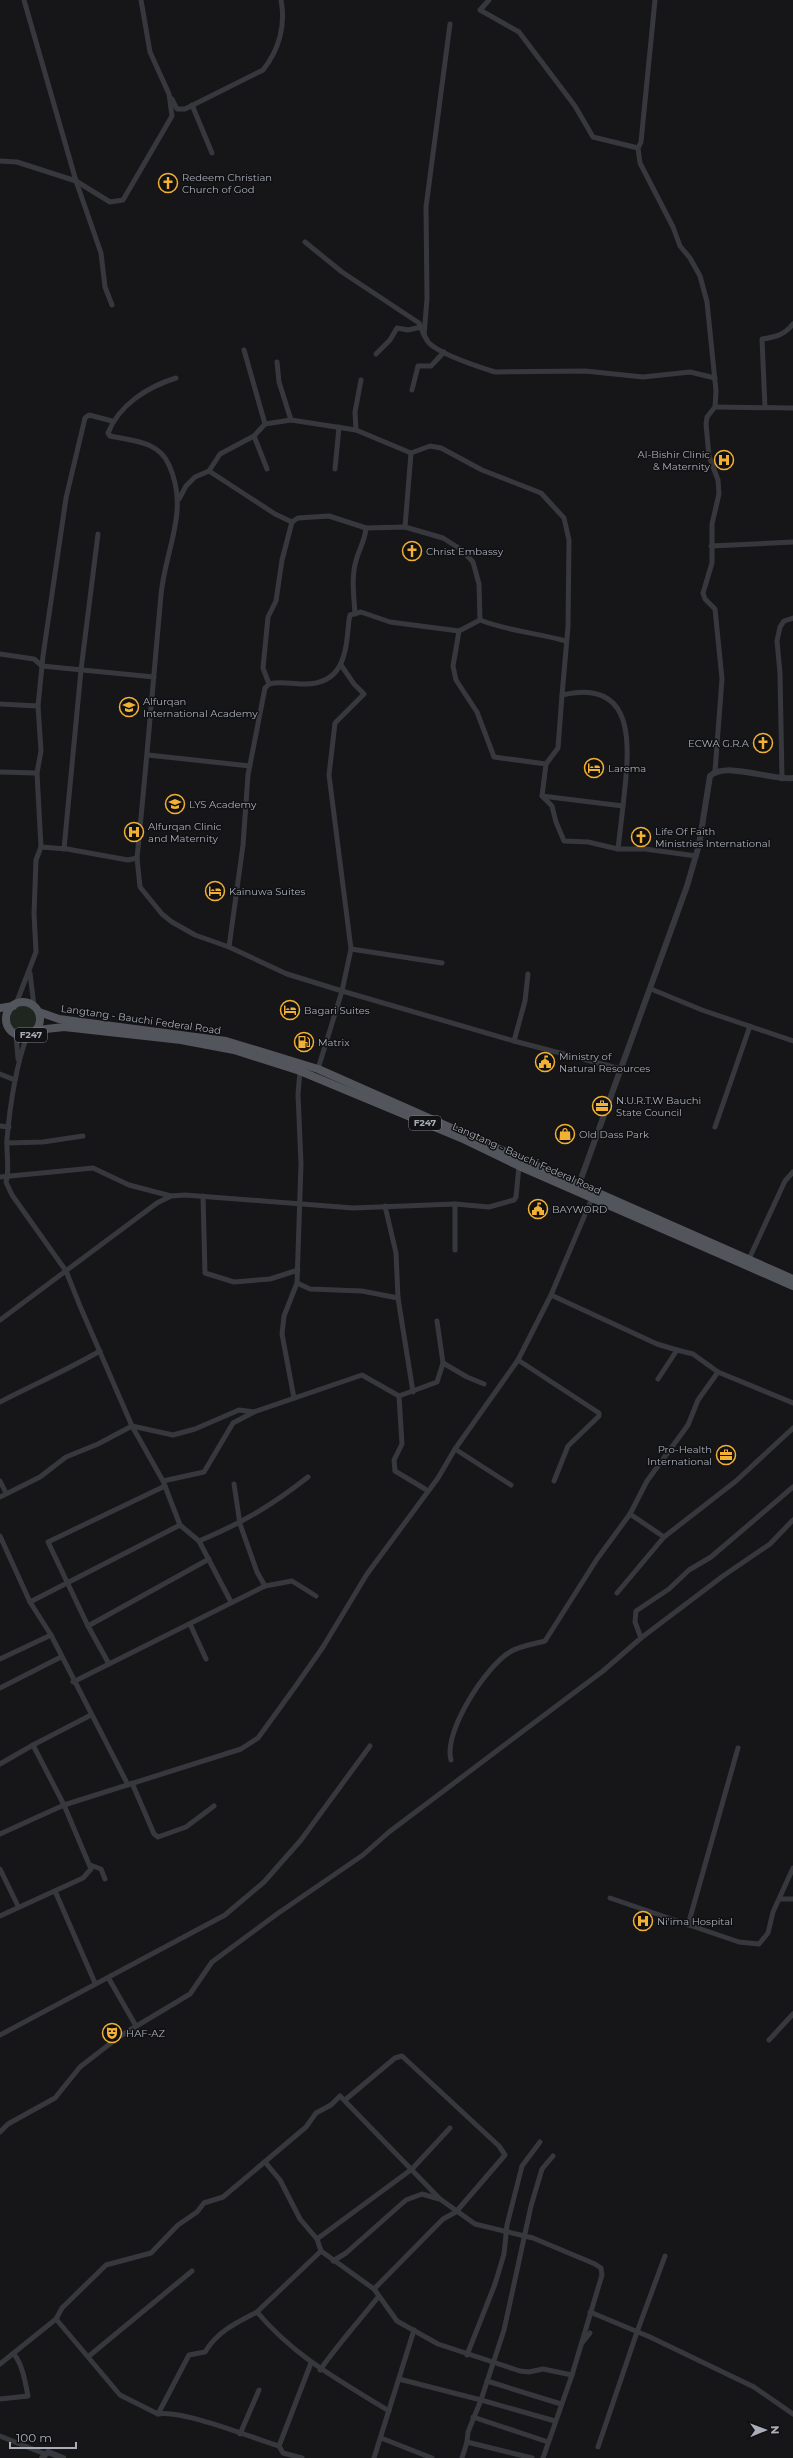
<svg xmlns="http://www.w3.org/2000/svg" width="793" height="2458" font-family="Montserrat,sans-serif">
  <style>
    .green { fill: #1e261f }
    .lines { fill: none; stroke-linecap: round; stroke-linejoin: round }
    .minor { stroke: #37383d; stroke-width: 5 }
    .tertiary { stroke: #37383d; stroke-width: 6 }
    .primary { stroke: #53555c; stroke-width: 8 }
    .labels { text-anchor: middle; stroke-width: 3; stroke-linejoin: round; paint-order: stroke }
    .shield { fill: #111113; stroke: #7b7e86; stroke-width: 1 }
    .shield-label { font-size: 9px; font-weight: bold; fill: #a8adb8 }
    .poi-label { font-size: 10px; fill: #a8adb8; stroke: #111113; text-anchor: start }
    .street-label { font-size: 10px; fill: #a8adb8; stroke: #111113 }
  </style>
  <rect width="100%" height="100%" fill="#161618"/>
  <!-- green -->
  <circle class="green" cx="23" cy="1019" r="15"/>
  <g class="lines">
    <!-- minor -->
    <g class="minor">
      <polyline points="24,0 76,181 101,253 105,287 112,305"/>
      <polyline points="489,0 480,10 519,32 575,106 593,137 638,148 640,163 673,227 680,246 690,258 700,276 707,302 716,391 715,407 707,417 706,424 709,456 718,480 719,494 712,524 712,563 703,593 705,599 715,609 722,679 715,771"/>
      <path d="M172,99L177,109H185L263,70C279,50 286,25 281,0"/>
      <polyline points="192,105 212,153"/>
      <polyline points="638,148 641,142 655,0"/>
      <polyline points="0,161 17,162 76,181 110,202 123,200 172,116 169,94 150,52 141,0"/>
      <path d="M305,242L342,272L419,323C422,330 424,337 429,343C441,355 479,367 495,372L585,371L643,377L690,372L715,378"/>
      <polyline points="424,335 427,299 426,207 450,24"/>
      <polyline points="244,350 265,424"/>
      <polyline points="376,354 390,340 397,328 408,330 421,327"/>
      <polyline points="277,362 279,382 291,420"/>
      <path d="M176,378C147,387 119,405 108,433L110,436C133,441 159,441 169,465C190,511 165,549 161,595C153,683 146,770 137,858L140,887L162,914L172,922L195,935L229,947L287,974L342,991L318,1069"/>
      <polyline points="412,390 418,366 431,366 444,352"/>
      <polyline points="715,407 793,408"/>
      <path d="M765,408L762,339C776,337 784,335 793,324"/>
      <polyline points="356,430 355,412 361,380"/>
      <polyline points="254,436 267,469"/>
      <polyline points="335,469 339,427"/>
      <polyline points="209,471 275,514 292,522"/>
      <polyline points="179,499 186,486 195,477 209,471 220,454 254,436 265,424 291,420 356,430 411,453 430,446 441,448 482,470 541,493 564,518 569,540 568,627 562,695"/>
      <polyline points="405,527 411,453"/>
      <polyline points="711,546 793,542"/>
      <path d="M355,614C354,597 351,577 356,561C359,549 365,541 366,528"/>
      <path d="M459,631L480,620C508,631 537,633 566,641"/>
      <polyline points="0,654 34,659 42,666 154,677"/>
      <polyline points="341,665 354,684 364,694 335,723 329,775 351,949 342,991 514,1041 621,1069"/>
      <polyline points="269,684 263,668 268,617 276,601 282,560 292,522 298,518 329,516 366,528 405,527 443,538 462,550 473,562 479,584 480,620"/>
      <polyline points="0,704 38,706"/>
      <polyline points="148,755 250,766"/>
      <path d="M546,764L558,748L562,695C642,676 628,757 623,806"/>
      <polyline points="0,772 37,773"/>
      <polyline points="782,779 780,673 777,641 780,627 784,621 793,618"/>
      <polyline points="542,796 552,806 556,822 564,841 588,842 618,849"/>
      <polyline points="41,847 67,849 128,860 137,858"/>
      <polyline points="64,849 81,670 98,534"/>
      <path d="M229,947L243,845L248,775L265,688L269,684C280,681 291,684 303,684C345,685 346,651 349,620L350,615L361,612L390,622L459,631L453,666L456,680L477,712L494,757L546,764L542,796L623,806L618,849H645L696,856"/>
      <polyline points="351,949 442,963"/>
      <polyline points="30,973 34,1006"/>
      <polyline points="651,989 702,1010 793,1041"/>
      <polyline points="16,1004 36,952 34,914 36,860 41,847 37,773 41,751 38,706 43,656 66,498 85,418 89,415 112,421"/>
      <polyline points="16,1035 18,1059"/>
      <path d="M27,1036C15,1069 10,1105 7,1139C6,1153 10,1169 6,1182L12,1195L66,1271L80,1306L132,1426L163,1481L180,1525L199,1541C242,1523 271,1506 308,1477"/>
      <polyline points="514,1041 525,1001 528,974"/>
      <polyline points="0,1074 15,1080"/>
      <polyline points="0,1126 9,1127"/>
      <polyline points="715,1127 750,1026"/>
      <polyline points="7,1143 43,1142 83,1136"/>
      <polyline points="0,1177 93,1168 129,1185 171,1196"/>
      <polyline points="203,1196 205,1273 234,1282 270,1279 298,1270"/>
      <polyline points="385,1206 396,1253 398,1298 413,1392"/>
      <polyline points="455,1250 455,1204"/>
      <polyline points="749,1259 785,1181 793,1172"/>
      <polyline points="297,1283 310,1289 362,1291 398,1298"/>
      <polyline points="551,1295 657,1344 677,1350"/>
      <polyline points="0,1320 157,1203 171,1196 185,1195 353,1208 455,1204 489,1207 514,1200 516,1197 519,1166"/>
      <polyline points="437,1321 443,1363"/>
      <polyline points="658,1379 677,1350 693,1354 718,1372 793,1403"/>
      <polyline points="399,1396 402,1444 394,1460 395,1471 425,1489"/>
      <polyline points="294,1398 282,1334 284,1316 297,1283 301,1164 298,1094 300,1071"/>
      <path d="M0,1402C33,1385 67,1370 100,1351"/>
      <polyline points="455,1449 511,1485"/>
      <polyline points="0,1481 6,1493"/>
      <polyline points="163,1481 204,1472 233,1423 254,1412"/>
      <polyline points="554,1481 568,1446 599,1416 599,1413 518,1360 551,1295 592,1198"/>
      <polyline points="234,1484 240,1524 257,1572 265,1586 292,1581 316,1596"/>
      <polyline points="0,1497 40,1477 66,1457 98,1444 132,1426 173,1435 195,1429 239,1410 254,1412 362,1375 399,1396 437,1382 443,1363 467,1377 484,1384"/>
      <polyline points="0,1536 30,1602 51,1635 128,1785"/>
      <polyline points="664,1537 630,1514 647,1481 688,1425 698,1400 718,1372"/>
      <polyline points="199,1541 231,1602"/>
      <polyline points="617,1593 664,1537 736,1481 793,1428"/>
      <polyline points="30,1602 180,1525"/>
      <polyline points="190,1624 206,1659"/>
      <polyline points="88,1626 209,1559"/>
      <polyline points="641,1638 635,1622 636,1611 669,1589 689,1570 711,1557 793,1487"/>
      <polyline points="0,1659 51,1635"/>
      <polyline points="109,1664 88,1626 48,1542 165,1486"/>
      <polyline points="73,1682 265,1586"/>
      <polyline points="0,1688 61,1657"/>
      <polyline points="33,1745 91,1715"/>
      <path d="M451,1760C443,1732 486,1666 510,1652C519,1646 534,1644 545,1641L597,1559L630,1514"/>
      <polyline points="0,1764 33,1745 64,1805 91,1869 83,1878 0,1916"/>
      <polyline points="132,1783 154,1834 158,1837 186,1827 214,1806"/>
      <polyline points="0,1834 64,1805 241,1749 258,1738 295,1687 323,1647 367,1574 438,1478 455,1449 518,1360"/>
      <polyline points="90,1865 101,1869 105,1879"/>
      <polyline points="0,1869 18,1906"/>
      <polyline points="55,1891 95,1983"/>
      <polyline points="610,1898 739,1942 759,1944 768,1933 773,1912 793,1868"/>
      <polyline points="780,1899 793,1899"/>
      <polyline points="688,1925 738,1748"/>
      <polyline points="109,1979 136,2026"/>
      <polyline points="0,2035 225,1915 264,1882 301,1840 370,1746"/>
      <polyline points="769,2040 793,2014"/>
      <polyline points="345,2100 395,2058 402,2056 499,2146 505,2155 456,2212 443,2219 374,2289"/>
      <polyline points="450,2128 412,2169 317,2239 321,2251 374,2289 397,2321 438,2344 520,2371 529,2372 543,2369 572,2375"/>
      <polyline points="0,2132 8,2124 55,2098 80,2067 120,2036 190,1994 212,1962 277,1914 363,1855 389,1832 603,1671 641,1638 723,1576 770,1544 793,1520"/>
      <polyline points="553,2156 542,2169 531,2206 504,2330 481,2400 555,2421"/>
      <polyline points="265,2162 280,2180 300,2219 317,2239"/>
      <polyline points="333,2261 346,2253 406,2200 422,2194 439,2199"/>
      <polyline points="257,2312 321,2251"/>
      <polyline points="590,2312 650,2337 754,2387 793,2414"/>
      <polyline points="56,2319 62,2308 106,2265 151,2253 178,2225 197,2212 204,2203 223,2197 306,2127 316,2113 331,2105 340,2096 440,2199 475,2224 533,2238 595,2264 601,2268 602,2275 572,2375 543,2458"/>
      <polyline points="582,2343 590,2333"/>
      <polyline points="467,2355 495,2284 504,2254 507,2225 522,2166 540,2142"/>
      <polyline points="89,2356 192,2271"/>
      <polyline points="0,2364 56,2319 120,2395 158,2414"/>
      <path d="M320,2370C338,2344 359,2321 379,2296"/>
      <polyline points="399,2379 481,2400 468,2432 467,2442 532,2458"/>
      <polyline points="487,2381 561,2404"/>
      <path d="M0,2399L28,2396C25,2381 23,2366 14,2354"/>
      <polyline points="473,2417 548,2442"/>
      <polyline points="240,2434 259,2390"/>
      <polyline points="0,2436 45,2454"/>
      <polyline points="381,2438 432,2458"/>
      <polyline points="279,2446 311,2363"/>
      <polyline points="598,2447 637,2332 665,2256"/>
      <path d="M302,2458L283,2453L279,2446C253,2438 181,2409 158,2414L189,2355L205,2352C218,2331 236,2323 257,2312C296,2358 339,2380 389,2411"/>
      <polyline points="374,2458 414,2330"/>
      <polyline points="462,2458 467,2442"/>
    </g>
    <!-- tertiary -->
    <g class="tertiary">
      <path d="M578,1187L687,886L699,845L710,776C727,761 772,781 793,778"/>
      <polyline points="42,2458 48,2452 63,2458"/>
    </g>
    <!-- primary -->
    <g class="primary">
      <circle cx="23" cy="1019" r="17"/>
      <polyline points="0,1008 13,1006"/>
      <polyline points="39,1012 59,1019 226,1041 318,1069 793,1279"/>
      <polyline points="37,1030 64,1027 181,1040 234,1050 300,1071 461,1138 519,1166 793,1286"/>
    </g>
  </g>
  <!-- icons -->
  <defs>
    <symbol id="church-ring" viewBox="-11 -11 22 22"><circle r="9.5" fill="#111113" stroke="#f2b134" stroke-width="1.5"/><path d="M-1.2-6h2.4v3.5h3.3v2.4h-3.3V6h-2.4V-.1h-3.3v-2.4h3.3Z" fill="#f2b134"/></symbol>
    <symbol id="hospital-ring" viewBox="-11 -11 22 22"><circle r="9.5" fill="#111113" stroke="#f2b134" stroke-width="1.5"/><path d="M-5-5h3v3.5h4V-5h3V5h-3V1.5h-4V5h-3Z" fill="#f2b134"/></symbol>
    <symbol id="school-ring" viewBox="-11 -11 22 22"><circle r="9.5" fill="#111113" stroke="#f2b134" stroke-width="1.5"/><path d="M0-5L7-2L0 1L-7-2ZM-4 1L0 2.5L4 1V4Q0 6-4 4Z" fill="#f2b134"/></symbol>
    <symbol id="hotel-ring" viewBox="-11 -11 22 22"><circle r="9.5" fill="#111113" stroke="#f2b134" stroke-width="1.5"/><path d="M-6-4.5h1.5V1H6V5H4.5V3h-9V5H-6ZM-4 0a1.8 1.8 0 1 1 3.6 0ZM.5 0V-2.5h3Q6-2.5 6 0Z" fill="#f2b134"/></symbol>
    <symbol id="fuel-ring" viewBox="-11 -11 22 22"><circle r="9.5" fill="#111113" stroke="#f2b134" stroke-width="1.5"/><path d="M-5.5-6h7V0h2V4h1.3V-2.5L3-4.5l.8-.8L6-3V5H2.5V1h-1V6h-7ZM-4.2-4.7v3.2H.2V-4.7Z" fill="#f2b134"/></symbol>
    <symbol id="civic-ring" viewBox="-11 -11 22 22"><circle r="9.5" fill="#111113" stroke="#f2b134" stroke-width="1.5"/><path d="M-.6-6.5H3V-4.5H.6V-3L4-1V1h2V6H-6V1h2V-1L-.6-3ZM-1.2 2.5V6h2.4V2.5Z" fill="#f2b134"/></symbol>
    <symbol id="office-ring" viewBox="-11 -11 22 22"><circle r="9.5" fill="#111113" stroke="#f2b134" stroke-width="1.5"/><path d="M-6-3h4V-5.5h4V-3h4V5H-6ZM-1-4.5V-3h2v-1.5ZM-6 0V1H6V0Z" fill="#f2b134"/></symbol>
    <symbol id="shop-ring" viewBox="-11 -11 22 22"><circle r="9.5" fill="#111113" stroke="#f2b134" stroke-width="1.5"/><path d="M-5-2.5h2.3a2.7 3.5 0 0 1 5.4 0H5L5.5 6h-11ZM-1.5-2.5h3a1.5 2.3 0 0 0-3 0Z" fill="#f2b134"/></symbol>
    <symbol id="theatre-ring" viewBox="-11 -11 22 22"><circle r="9.5" fill="#111113" stroke="#f2b134" stroke-width="1.5"/><path d="M-5-5.5Q0-4 5-5.5V0Q5 5 0 6Q-5 5-5 0ZM-3.3-2.5H-1v1.5H-3.3ZM1-2.5H3.3v1.5H1ZM-2.8 1Q0 5.5 2.8 1Z" fill="#f2b134"/></symbol>
  </defs>
  <g fill-rule="evenodd">
    <use href="#church-ring" x="157" y="172" width="22" height="22"/>
    <use href="#hospital-ring" x="713" y="449" width="22" height="22"/>
    <use href="#church-ring" x="401" y="540" width="22" height="22"/>
    <use href="#school-ring" x="118" y="696" width="22" height="22"/>
    <use href="#church-ring" x="752" y="732" width="22" height="22"/>
    <use href="#hotel-ring" x="583" y="757" width="22" height="22"/>
    <use href="#school-ring" x="164" y="793" width="22" height="22"/>
    <use href="#hospital-ring" x="123" y="821" width="22" height="22"/>
    <use href="#church-ring" x="630" y="826" width="22" height="22"/>
    <use href="#hotel-ring" x="204" y="880" width="22" height="22"/>
    <use href="#hotel-ring" x="279" y="999" width="22" height="22"/>
    <use href="#fuel-ring" x="293" y="1031" width="22" height="22"/>
    <use href="#civic-ring" x="534" y="1051" width="22" height="22"/>
    <use href="#office-ring" x="591" y="1095" width="22" height="22"/>
    <use href="#shop-ring" x="554" y="1123" width="22" height="22"/>
    <use href="#civic-ring" x="527" y="1198" width="22" height="22"/>
    <use href="#office-ring" x="715" y="1444" width="22" height="22"/>
    <use href="#hospital-ring" x="632" y="1910" width="22" height="22"/>
    <use href="#theatre-ring" x="101" y="2022" width="22" height="22"/>
  </g>
  <g class="labels">
    <!-- shield labels -->
    <g class="shield">
      <rect x="15" y="1028" width="32" height="14" rx="3"/>
      <rect x="409" y="1116" width="32" height="14" rx="3"/>
    </g>
    <g class="shield-label">
      <text x="31" y="1038">F247</text>
      <text x="425" y="1126">F247</text>
    </g>
    <!-- poi labels -->
    <g class="poi-label">
      <text x="182" y="181">Redeem Christian<tspan x="182" dy="12">Church of God</tspan></text>
      <text x="710" y="458" text-anchor="end">Al-Bishir Clinic<tspan x="710" dy="12">&amp; Maternity</tspan></text>
      <text x="426" y="555">Christ Embassy</text>
      <text x="143" y="705">Alfurqan<tspan x="143" dy="12">International Academy</tspan></text>
      <text x="749" y="747" text-anchor="end">ECWA G.R.A</text>
      <text x="608" y="772">Larema</text>
      <text x="189" y="808">LYS Academy</text>
      <text x="148" y="830">Alfurqan Clinic<tspan x="148" dy="12">and Maternity</tspan></text>
      <text x="655" y="835">Life Of Faith<tspan x="655" dy="12">Ministries International</tspan></text>
      <text x="229" y="895">Kainuwa Suites</text>
      <text x="304" y="1014">Bagari Suites</text>
      <text x="318" y="1046">Matrix</text>
      <text x="559" y="1060">Ministry of<tspan x="559" dy="12">Natural Resources</tspan></text>
      <text x="616" y="1104">N.U.R.T.W Bauchi<tspan x="616" dy="12">State Council</tspan></text>
      <text x="579" y="1138">Old Dass Park</text>
      <text x="552" y="1213">BAYWORD</text>
      <text x="712" y="1453" text-anchor="end">Pro-Health<tspan x="712" dy="12">International</tspan></text>
      <text x="657" y="1925">Ni'ima Hospital</text>
      <text x="126" y="2037">HAF-AZ</text>
    </g>
    <!-- street labels -->
    <g class="street-label">
      <text transform="translate(141 1019) rotate(8)" y="4">Langtang - Bauchi Federal Road</text>
      <text transform="translate(527 1158) rotate(24)" y="4">Langtang - Bauchi Federal Road</text>
    </g>
  </g>
  <!-- north arrow -->
  <g transform="translate(765 2430) rotate(89)" stroke="#111113" stroke-width="3" paint-order="stroke">
  <path d="M0-3L7 15L0 10L-7 15Z" fill="#a8adb8"/>
  <text y="-6" font-size="11" font-weight="bold" text-anchor="middle" fill="#a8adb8">N</text>
  </g>
  <!-- scale -->
  <path d="M10 2442v6h66v-6" fill="none" stroke="#a8adb8" stroke-width="2"/>
  <text x="16" y="2442" font-size="12" fill="#a8adb8" stroke="#111113" stroke-width="3" paint-order="stroke">100 m</text>
</svg>
